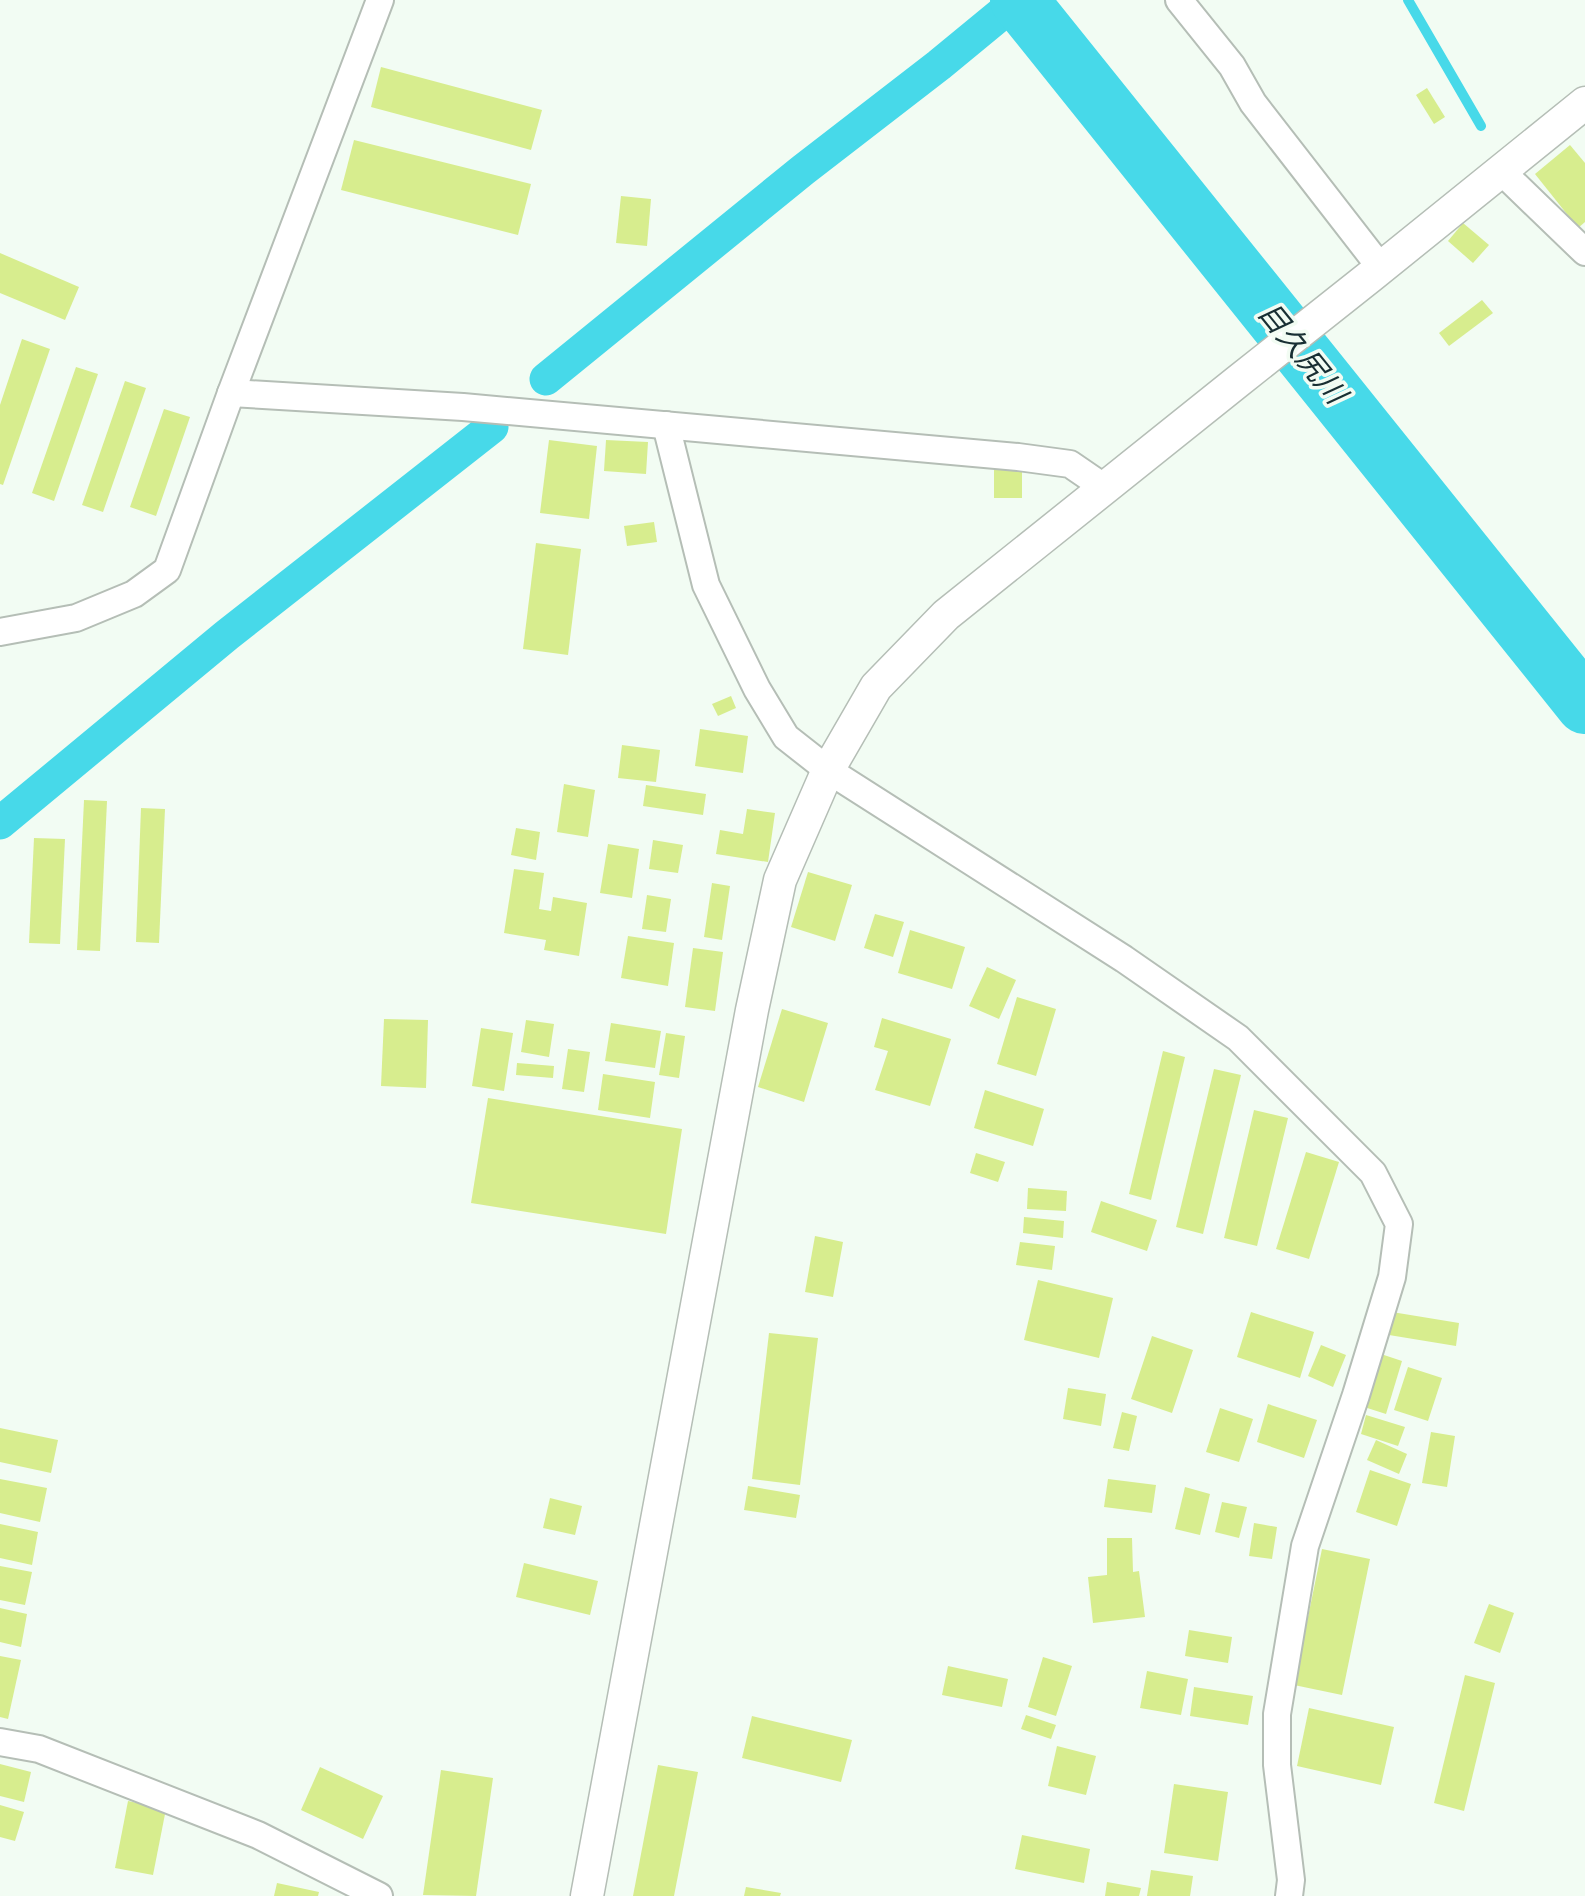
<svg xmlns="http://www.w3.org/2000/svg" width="1585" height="1896" font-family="'Zilla Slab','Noto Sans JP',serif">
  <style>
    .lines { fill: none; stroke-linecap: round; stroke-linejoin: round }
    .stream { stroke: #47d9e9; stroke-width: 10 }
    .canal { stroke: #47d9e9; stroke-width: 33 }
    .river { stroke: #47d9e9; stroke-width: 58 }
    .building { fill: #d7ed8e }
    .minor-casing { stroke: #b5beb6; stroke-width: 30 }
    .tertiary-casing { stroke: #b5beb6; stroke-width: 35 }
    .minor { stroke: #fff; stroke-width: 26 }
    .tertiary { stroke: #fff; stroke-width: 32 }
    .labels { text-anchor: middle; stroke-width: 7; stroke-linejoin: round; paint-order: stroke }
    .water-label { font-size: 30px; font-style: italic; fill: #182f33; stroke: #f2fcf3 }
  </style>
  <rect width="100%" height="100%" fill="#f2fcf3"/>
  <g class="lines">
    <!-- stream -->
    <polyline class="stream" points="1408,0 1481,126"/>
    <!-- canal -->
    <g class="canal">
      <polyline points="546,379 803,170 939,65 1018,0"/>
      <polyline points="0,823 227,635 492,427"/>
    </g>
    <!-- river -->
    <polyline class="river" points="1019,0 1585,705"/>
  </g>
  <!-- building -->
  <g class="building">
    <polygon points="381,67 542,110 531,150 371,107"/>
    <polygon points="1427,88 1445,117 1434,124 1416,95"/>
    <polygon points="354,140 531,184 518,235 341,190"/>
    <polygon points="1570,145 1585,163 1585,222 1578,228 1535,174"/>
    <polygon points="621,196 651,199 647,246 616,243"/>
    <polygon points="1463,223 1489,245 1473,263 1448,241"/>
    <polygon points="0,253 79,287 65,320 0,293"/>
    <polygon points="1482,300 1493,313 1449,346 1439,333"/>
    <polygon points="22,339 50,349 3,485 0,484 0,405"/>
    <polygon points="76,367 98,374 54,501 32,493"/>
    <polygon points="125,381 146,388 103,512 82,505"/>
    <polygon points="164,409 190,417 156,516 130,507"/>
    <polygon points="549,440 597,446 589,519 540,513"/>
    <polygon points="606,440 648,442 646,474 604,471"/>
    <rect x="994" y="465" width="28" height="33"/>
    <polygon points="654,522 657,542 627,546 624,526"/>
    <polygon points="536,543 581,549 568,655 523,649"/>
    <polygon points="731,696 736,708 718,716 712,704"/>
    <polygon points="700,729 748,736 743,773 695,766"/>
    <polygon points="622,745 660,750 656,782 618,778"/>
    <polygon points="564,784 595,790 588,837 557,832"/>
    <polygon points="646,785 706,794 703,815 643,806"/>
    <polygon points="84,800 107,801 100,951 77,950"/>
    <polygon points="141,808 165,809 159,943 136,942"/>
    <polygon points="747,809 775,813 768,862 716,854 720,830 743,834"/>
    <polygon points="516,828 540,832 536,860 511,855"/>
    <polygon points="34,838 65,839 60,944 29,943"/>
    <polygon points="653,840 683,845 678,873 649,869"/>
    <polygon points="608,844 639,849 632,898 600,893"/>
    <polygon points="514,869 544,873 539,909 551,911 553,897 587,903 579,956 544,950 546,940 504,933"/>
    <polygon points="808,872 852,885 835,941 791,927"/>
    <polygon points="712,883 730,886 722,940 704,937"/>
    <polygon points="647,895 671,899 666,932 642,929"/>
    <polygon points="875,914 904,922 893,957 864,948"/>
    <polygon points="910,930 965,947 952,989 898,973"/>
    <polygon points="628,936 674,943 668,986 621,978"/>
    <polygon points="693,948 723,952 715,1011 685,1007"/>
    <polygon points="987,967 1016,980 999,1019 969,1006"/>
    <polygon points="1017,997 1056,1009 1036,1076 997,1064"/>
    <polygon points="782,1009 828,1023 804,1102 758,1087"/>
    <polygon points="882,1018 951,1039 930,1106 875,1090 888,1051 874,1047"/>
    <polygon points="384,1019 428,1020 426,1088 381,1086"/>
    <polygon points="526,1020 554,1024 549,1057 521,1052"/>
    <polygon points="611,1023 661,1031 655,1068 605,1061"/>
    <polygon points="481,1028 513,1033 504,1091 472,1086"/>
    <polygon points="666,1033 685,1036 679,1078 659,1075"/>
    <polygon points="568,1049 590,1052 584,1092 562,1089"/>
    <polygon points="1163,1051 1185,1057 1151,1200 1129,1194"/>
    <polygon points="517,1063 554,1066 553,1078 516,1075"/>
    <polygon points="1214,1069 1241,1075 1203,1234 1176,1227"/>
    <polygon points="603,1074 655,1082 650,1118 598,1110"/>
    <polygon points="985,1090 1044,1109 1033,1146 974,1128"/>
    <polygon points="488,1098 682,1129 666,1234 471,1203"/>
    <polygon points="1254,1110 1288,1118 1257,1246 1224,1238"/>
    <polygon points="1306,1152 1339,1162 1309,1259 1276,1249"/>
    <polygon points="976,1153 1005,1162 998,1182 970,1173"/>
    <polygon points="1028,1188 1067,1191 1066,1211 1027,1209"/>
    <polygon points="1101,1201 1157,1220 1147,1251 1091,1232"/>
    <polygon points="1024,1217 1064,1221 1063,1238 1023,1233"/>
    <polygon points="815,1236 843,1242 833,1297 805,1292"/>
    <polygon points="1020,1242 1055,1246 1052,1270 1016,1265"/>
    <polygon points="1038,1280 1113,1298 1099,1358 1024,1340"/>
    <polygon points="1251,1312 1314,1332 1300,1378 1237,1357"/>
    <polygon points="1392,1312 1459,1323 1456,1346 1389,1335"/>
    <polygon points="769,1333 818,1338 800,1485 752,1479"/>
    <polygon points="1152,1336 1193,1350 1172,1413 1131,1399"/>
    <polygon points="1321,1345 1346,1355 1333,1387 1308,1376"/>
    <polygon points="1378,1353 1402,1361 1386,1414 1361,1406"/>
    <polygon points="1408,1367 1442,1378 1428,1421 1394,1410"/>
    <polygon points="1068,1388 1106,1394 1101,1426 1063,1419"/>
    <polygon points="1268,1404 1317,1420 1304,1458 1257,1442"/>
    <polygon points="1220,1408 1253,1419 1239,1462 1206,1452"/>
    <polygon points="1122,1412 1137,1416 1129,1451 1113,1448"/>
    <polygon points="1366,1415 1405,1427 1398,1446 1361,1434"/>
    <polygon points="0,1428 58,1440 51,1473 0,1462"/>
    <polygon points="1431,1432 1455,1436 1447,1487 1422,1483"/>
    <polygon points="1376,1440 1407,1454 1399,1474 1367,1460"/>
    <polygon points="1370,1470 1411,1484 1397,1526 1356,1512"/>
    <polygon points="0,1479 47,1488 40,1522 0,1513"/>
    <polygon points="1108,1479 1156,1485 1152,1513 1104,1507"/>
    <polygon points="748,1486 800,1495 796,1518 744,1510"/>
    <polygon points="1185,1487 1210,1494 1200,1535 1175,1529"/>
    <polygon points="550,1498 582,1506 575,1535 543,1528"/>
    <polygon points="1222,1502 1247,1507 1239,1538 1215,1532"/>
    <polygon points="1254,1523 1277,1527 1272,1559 1249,1556"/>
    <polygon points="0,1524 38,1532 32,1565 0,1558"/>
    <polygon points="1107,1538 1132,1538 1133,1572 1139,1571 1145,1617 1093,1623 1088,1577 1107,1575"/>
    <polygon points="1322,1549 1370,1559 1342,1695 1294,1685"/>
    <polygon points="524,1563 598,1581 590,1615 516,1597"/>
    <polygon points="0,1566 32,1572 25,1605 0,1600"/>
    <polygon points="1489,1604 1514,1613 1500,1653 1474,1643"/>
    <polygon points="0,1608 27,1614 21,1647 0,1642"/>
    <polygon points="1189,1630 1232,1637 1228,1663 1185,1656"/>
    <polygon points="0,1656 21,1660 8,1719 0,1717"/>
    <polygon points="1043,1657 1072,1666 1056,1716 1028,1707"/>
    <polygon points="948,1666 1008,1679 1002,1707 942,1695"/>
    <polygon points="1147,1671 1188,1679 1181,1715 1140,1708"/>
    <polygon points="1465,1675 1495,1683 1464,1811 1434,1803"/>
    <polygon points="1194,1687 1253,1696 1248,1725 1190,1716"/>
    <polygon points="1309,1708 1394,1727 1381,1785 1297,1766"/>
    <polygon points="1026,1715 1056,1725 1051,1739 1021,1729"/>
    <polygon points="752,1716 852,1740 841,1782 742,1758"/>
    <polygon points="1057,1746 1096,1756 1086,1795 1048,1786"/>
    <polygon points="0,1764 31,1772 24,1802 0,1796"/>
    <polygon points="658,1765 698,1772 674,1896 633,1896"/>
    <polygon points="320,1767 383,1796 363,1839 301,1810"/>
    <polygon points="441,1770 493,1778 476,1896 423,1895"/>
    <polygon points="1174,1784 1228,1792 1218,1861 1164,1853"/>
    <polygon points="128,1801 166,1809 153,1875 115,1868"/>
    <polygon points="0,1805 24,1812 15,1841 0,1837"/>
    <polygon points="1022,1835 1090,1849 1084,1883 1015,1869"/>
    <polygon points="1151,1870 1193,1876 1190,1896 1147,1896"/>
    <polygon points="1107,1882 1141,1888 1139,1896 1105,1896"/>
    <polygon points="277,1883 319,1892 318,1896 274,1896"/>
    <polygon points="746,1887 781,1893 780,1896 744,1896"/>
  </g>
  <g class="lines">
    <defs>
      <g id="minor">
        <polyline points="1179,0 1232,66 1253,103 1381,268"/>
        <polyline points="1501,171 1585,252"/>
        <polyline points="231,393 463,407 1018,457 1070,464 1105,488"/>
        <polyline points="666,425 706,585 757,689 786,737 828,770 1124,959 1238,1038 1373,1173 1399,1224 1392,1277 1356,1395 1305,1546 1277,1714 1277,1765 1291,1880 1289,1896"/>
        <polyline points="0,632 76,618 134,594 167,570 231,393 380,0"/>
        <polyline points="0,1742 39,1749 258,1835 379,1896"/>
      </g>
      <polyline id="tertiary" points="587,1896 752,1010 780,880 828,770 876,687 946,615 1237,382 1372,275 1585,103"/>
    </defs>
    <!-- minor casing -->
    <use href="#minor" class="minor-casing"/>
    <!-- tertiary casing -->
    <use href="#tertiary" class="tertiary-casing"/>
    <!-- minor -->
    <use href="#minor" class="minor"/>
    <!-- tertiary -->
    <use href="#tertiary" class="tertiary"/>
  </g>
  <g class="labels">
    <!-- water labels -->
    <g class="water-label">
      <text transform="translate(1302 353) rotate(51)" y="10">目久尻川</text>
    </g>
  </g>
</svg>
